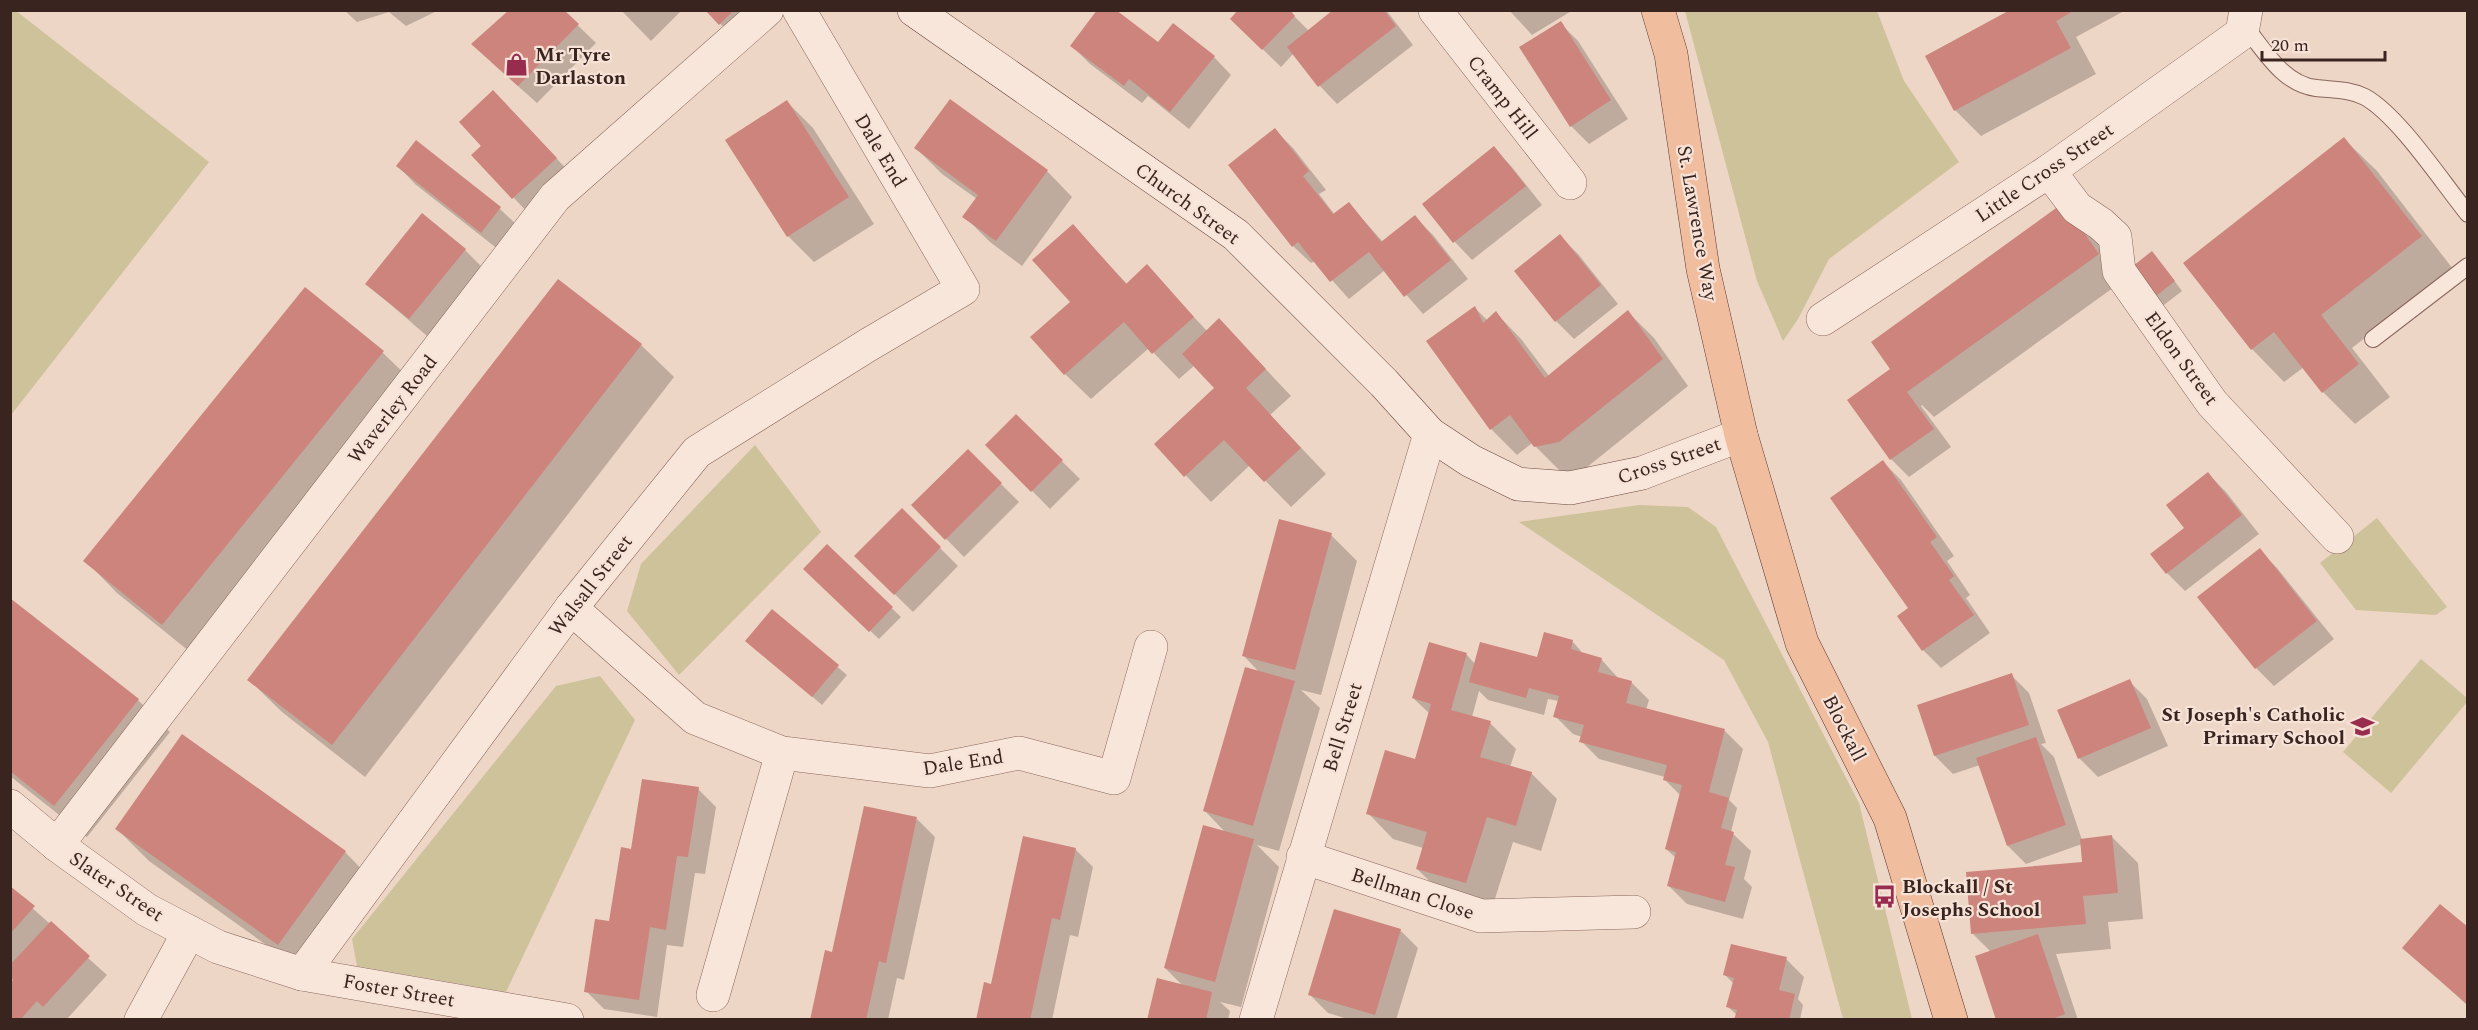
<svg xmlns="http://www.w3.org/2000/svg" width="2478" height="1030" font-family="Spectral,serif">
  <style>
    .green { fill: #cdc29a }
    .shadow { fill: #0003 }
    .building { fill: #cc847c }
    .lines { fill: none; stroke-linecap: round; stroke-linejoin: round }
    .lane-casing { stroke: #8a665c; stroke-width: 18 }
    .street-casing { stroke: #8a665c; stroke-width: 34 }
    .secondary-casing { stroke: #6c473f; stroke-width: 34 }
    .primary-casing { stroke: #583630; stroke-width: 34 }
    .lane { stroke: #f9e6da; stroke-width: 16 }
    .street { stroke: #f9e6da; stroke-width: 33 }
    .secondary { stroke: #f9e6da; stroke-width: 33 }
    .primary { stroke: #f1bd9f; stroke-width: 33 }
    .labels { text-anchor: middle; stroke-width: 4.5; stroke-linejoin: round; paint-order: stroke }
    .poi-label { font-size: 20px; font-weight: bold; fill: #3a241f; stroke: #f6e2d6; text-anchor: start }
    .street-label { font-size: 20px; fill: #3a241f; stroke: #f6e2d6 }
  </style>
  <rect width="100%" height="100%" fill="#eed6c6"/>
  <!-- green -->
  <g class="green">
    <polygon points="15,10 209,162 11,415 10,11"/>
    <polygon points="1685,11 1877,11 1904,81 1959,162 1829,259 1798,319 1783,341 1757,281"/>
    <polygon points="755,445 821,532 679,675 627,611 641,564"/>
    <polygon points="1639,505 1688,507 1716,527 1734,562 1859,803 1912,1019 1843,1019 1768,742 1724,660 1519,522"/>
    <polygon points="2377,518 2447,607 2436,615 2356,610 2320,563"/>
    <polygon points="2421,659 2467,698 2467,702 2391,793 2343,752"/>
    <polygon points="600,676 635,720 506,992 357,966 352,939 556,686"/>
  </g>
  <!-- shadow -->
  <g class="shadow">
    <polygon points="344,10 439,10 406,26 389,12 357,22"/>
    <polygon points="562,10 596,43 537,103 491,62"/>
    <polygon points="621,10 682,10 651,41"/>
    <polygon points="707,10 770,10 738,42"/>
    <polygon points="1288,10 1309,31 1336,10 1386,10 1413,45 1337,104 1320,86 1294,53 1281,67 1232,19"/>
    <polygon points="1509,10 1573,10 1532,35"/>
    <polygon points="2013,10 2126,10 2076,37 2096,74 1981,136 1955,110"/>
    <polygon points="1560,23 1578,41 1628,119 1589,144 1571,126"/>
    <polygon points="1158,44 1214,57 1231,75 1189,129 1148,96 1142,103 1090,64 1072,46"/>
    <polygon points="787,102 813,128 874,224 814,262 788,236"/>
    <polygon points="511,110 574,177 531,216 473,155"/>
    <polygon points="1275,130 1293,148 1326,190 1319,194 1335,215 1349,204 1383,242 1415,217 1433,235 1468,279 1423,314 1385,270 1349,299 1315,261 1311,263 1293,246"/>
    <polygon points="2344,139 2377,171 2453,269 2352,348 2390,397 2355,424 2323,392 2304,367 2284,382 2252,349 2185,263"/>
    <polygon points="417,142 500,209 518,226 499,250 415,184 398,166"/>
    <polygon points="916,148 1047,171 1072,197 1022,266 990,242 964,216 977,199 942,174"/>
    <polygon points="1494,148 1511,166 1542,205 1472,260 1455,242 1424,204"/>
    <polygon points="2063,205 2089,231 2124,280 1934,417 1922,405 1921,406 1951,447 1909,477 1891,459 1849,400 1895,376"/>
    <polygon points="1073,226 1127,284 1147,267 1207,331 1244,346 1291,396 1270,415 1326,474 1291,507 1250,465 1211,502 1156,444 1216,388 1195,365 1179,379 1149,348 1091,399 1065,374 1072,302"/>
    <polygon points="1560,236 1578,254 1618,304 1574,339 1556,321"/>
    <polygon points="465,250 483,268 427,336 367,284"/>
    <polygon points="2160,262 2182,291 2160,308 2152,299"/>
    <polygon points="558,281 641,345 674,377 365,777 282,712 249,680"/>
    <polygon points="305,289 383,353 416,385 195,656 117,593 85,560"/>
    <polygon points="1475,308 1487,320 1496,313 1521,339 1549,376 1628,312 1654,338 1688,386 1586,468 1561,472 1532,443 1517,455 1491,429"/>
    <polygon points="1016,416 1080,479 1050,509 987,445"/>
    <polygon points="968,451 1019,502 964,557 913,505"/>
    <polygon points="1883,462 1901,480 1954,556 1947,561 1970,595 1966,598 1990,633 1941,668 1923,650 1900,617 1910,609"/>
    <polygon points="2208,474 2226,492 2259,534 2185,591 2167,573"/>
    <polygon points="902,510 958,566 913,612 856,556"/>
    <polygon points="1331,535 1357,561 1321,695 1301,690 1320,708 1279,851 1257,845 1279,867 1241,1007 1220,1002 1230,1011 1228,1020 1148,1020 1183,986 1165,968 1227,834 1205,811 1260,673 1243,655"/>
    <polygon points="827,546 901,617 879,639 805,569"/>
    <polygon points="2259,550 2277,568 2334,639 2274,686 2256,668 2199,598"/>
    <polygon points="10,600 138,700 170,732 87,837 10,776"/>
    <polygon points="772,611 847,675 822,705 747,641"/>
    <polygon points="1573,642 1581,651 1581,653 1601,659 1619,679 1631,682 1649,700 1646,710 1725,731 1743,749 1729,800 1737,808 1731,832 1751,851 1744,879 1752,887 1743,919 1687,904 1669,886 1676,858 1666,849 1681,796 1664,779 1665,777 1599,759 1581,741 1582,737 1573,734 1555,716 1559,701 1548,699 1544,715 1488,700 1479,691 1472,717 1490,723 1516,749 1510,767 1531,773 1557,799 1541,851 1513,842 1492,908 1443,894 1417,869 1423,848 1393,839 1368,813 1416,760 1430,714 1413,698 1430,644 1467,655 1475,664 1536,659"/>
    <polygon points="2011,675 2029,693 2046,743 2041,744 2054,757 2082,840 2112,837 2138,863 2143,919 2108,922 2111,949 2056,954 2078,1020 1998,1020 1991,952 1973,934 2084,863 2082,844 2026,864 2008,846 1980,765 1953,774 1935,756 1919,706"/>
    <polygon points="2129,681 2147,699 2168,746 2098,777 2080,759 2059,711"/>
    <polygon points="698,789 716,807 705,874 695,873 683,947 667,945 657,1017 604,1009 586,991 611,923 633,850"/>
    <polygon points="917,819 935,837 904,980 897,978 888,1020 811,1020 834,953"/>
    <polygon points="117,829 345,852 377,885 311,977 149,861"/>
    <polygon points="1075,849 1093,867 1078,937 1070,935 1052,1020 977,1020 992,986"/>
    <polygon points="10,888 107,975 66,1020 10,1020 15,981 10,977"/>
    <polygon points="2468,929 2468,1006 2404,947"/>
    <polygon points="1400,930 1418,948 1396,1020 1351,1020 1328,1013 1310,995"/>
    <polygon points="1786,959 1804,977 1798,999 1803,1005 1800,1020 1736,1020 1737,1015 1728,1007 1734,984 1725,975"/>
  </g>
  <!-- building -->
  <g class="building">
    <polygon points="509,10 564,10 579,24 518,86 471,44"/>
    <polygon points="705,10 734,10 719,25"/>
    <polygon points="1097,10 1116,10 1158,42 1173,23 1215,56 1170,112 1129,79 1124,86 1070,46"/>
    <polygon points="1238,10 1290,10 1295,16 1262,50 1230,19"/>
    <polygon points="1333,10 1384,10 1396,26 1318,87 1287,47"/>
    <polygon points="2010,10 2075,10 2056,21 2071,48 1954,111 1925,56"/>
    <polygon points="1561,21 1611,100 1570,127 1519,47"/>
    <polygon points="493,90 557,158 512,199 471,155 481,146 459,122"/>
    <polygon points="950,99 1048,170 996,241 962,217 978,195 914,148"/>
    <polygon points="787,100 849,197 787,237 725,140"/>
    <polygon points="1275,128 1309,171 1303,176 1333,214 1349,202 1381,242 1415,215 1451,260 1404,297 1369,252 1330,282 1298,242 1292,247 1228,165"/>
    <polygon points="2344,137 2422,236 2321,315 2359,364 2322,393 2274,332 2251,350 2183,263"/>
    <polygon points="416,140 501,207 481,233 396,166"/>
    <polygon points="1494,146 1526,186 1453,243 1422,204"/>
    <polygon points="2063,203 2099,254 1907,392 1934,429 1890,460 1847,400 1890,369 1871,342"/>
    <polygon points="422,213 466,249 409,319 365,284"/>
    <polygon points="1073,224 1126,284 1147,264 1194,317 1152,354 1124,322 1064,375 1030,337 1070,302 1032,260"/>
    <polygon points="1560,234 1601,285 1555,322 1514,271"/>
    <polygon points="2152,251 2175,281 2151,300 2128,270"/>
    <polygon points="558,279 642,344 332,745 247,680"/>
    <polygon points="305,287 384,351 162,625 83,561"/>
    <polygon points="1475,306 1483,323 1496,311 1545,378 1628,310 1663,359 1559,442 1534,447 1510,415 1490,430 1426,341"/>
    <polygon points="1219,318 1266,369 1246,388 1301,448 1264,482 1224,440 1184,477 1154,444 1214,388 1182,354"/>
    <polygon points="1016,414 1063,460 1031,492 985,445"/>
    <polygon points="968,449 1002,483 945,540 911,505"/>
    <polygon points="1883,460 1937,537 1930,542 1954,576 1949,580 1974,615 1922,651 1897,616 1908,608 1830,498"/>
    <polygon points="2208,472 2242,515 2166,574 2150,554 2184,528 2166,505"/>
    <polygon points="902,508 941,547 894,595 854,556"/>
    <polygon points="1279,519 1332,533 1295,670 1242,656"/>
    <polygon points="827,544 893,607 869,632 803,569"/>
    <polygon points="2260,548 2317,621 2255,669 2197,597"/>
    <polygon points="10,598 139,699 54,806 10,771"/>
    <polygon points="772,609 839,665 812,697 745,641"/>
    <polygon points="1544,632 1573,640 1571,649 1602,658 1598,672 1632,681 1626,703 1725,729 1709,792 1729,798 1721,828 1734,832 1725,865 1735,867 1725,902 1667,886 1676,852 1665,849 1682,785 1663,780 1667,765 1579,742 1584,725 1553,717 1559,696 1529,688 1526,698 1469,682 1480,642 1537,657"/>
    <polygon points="1429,642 1467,653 1451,710 1491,721 1480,757 1532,772 1516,826 1487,817 1466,883 1416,869 1427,832 1366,814 1385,750 1415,759 1431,704 1412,698"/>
    <polygon points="1245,667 1295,681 1253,826 1203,811"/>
    <polygon points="2012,673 2029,725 1934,756 1917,705"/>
    <polygon points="2130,679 2151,728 2078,759 2057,710"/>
    <polygon points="182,734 346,851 278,945 115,829"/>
    <polygon points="2036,737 2066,825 2007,846 1976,758"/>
    <polygon points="642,779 699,787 688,857 677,856 666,930 650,927 639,1000 584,992 595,919 609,921 621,847 631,849"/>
    <polygon points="864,806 917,817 886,963 879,961 866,1020 810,1020 825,950 832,952"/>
    <polygon points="1203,825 1254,839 1215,982 1164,968"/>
    <polygon points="2112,835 2118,893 2083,896 2086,924 1971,934 1966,872 2082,862 2080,839"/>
    <polygon points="1023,836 1076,848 1060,920 1052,918 1030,1020 976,1020 984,982 991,984"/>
    <polygon points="10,886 35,906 10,934"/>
    <polygon points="2440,904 2468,927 2468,1005 2402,948"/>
    <polygon points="1334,909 1401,929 1375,1015 1308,995"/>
    <polygon points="51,921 90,956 43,1007 37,1001 20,1020 10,1020 10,983 13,980 10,978 10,965"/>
    <polygon points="2038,934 2065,1014 2050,1020 1996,1020 1975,956"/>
    <polygon points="1731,944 1787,957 1779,990 1795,994 1789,1020 1734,1020 1737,1010 1726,1007 1734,978 1723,975"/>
    <polygon points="1157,978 1212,992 1206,1020 1147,1020"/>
  </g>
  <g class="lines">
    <defs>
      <g id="lane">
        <path d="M2243,24C2263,48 2282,84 2316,88C2333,90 2349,89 2365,97C2399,116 2442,182 2468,214"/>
        <polyline points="2373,339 2468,266"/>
      </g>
      <g id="street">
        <polyline points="1435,10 1570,183"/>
        <polyline points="2049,171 2077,208 2101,224 2115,237 2119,271 2212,403 2337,537"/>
        <polyline points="1823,319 2049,171 2242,33 2246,10"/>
        <polyline points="571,608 695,718 782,753 930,771 1019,753 1114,778 1151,647"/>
        <polyline points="10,806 57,845 147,910 218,947 302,974 567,1020"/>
        <polyline points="57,845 555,197 767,10"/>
        <polyline points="1303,857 1481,916 1634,912"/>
        <polyline points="302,974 571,608 697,452 868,345 963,289 799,10"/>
        <polyline points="713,995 782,753"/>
        <polyline points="141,1020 189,932"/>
        <polyline points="1256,1020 1430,434"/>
      </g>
      <polyline id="secondary" points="914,10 1236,235 1384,383 1430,434 1471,461 1518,484 1570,488 1642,473 1741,435"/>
      <polyline id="primary" points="1658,10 1671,54 1703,269 1741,435 1802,643 1890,818 1951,1020"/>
    </defs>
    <!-- lane casing -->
    <use href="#lane" class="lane-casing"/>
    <!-- street casing -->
    <use href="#street" class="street-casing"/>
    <!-- secondary casing -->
    <use href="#secondary" class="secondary-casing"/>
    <!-- primary casing -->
    <use href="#primary" class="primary-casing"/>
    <!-- lane -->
    <use href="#lane" class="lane"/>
    <!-- street -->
    <use href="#street" class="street"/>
    <!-- secondary -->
    <use href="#secondary" class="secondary"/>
    <!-- primary -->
    <use href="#primary" class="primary"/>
  </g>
  <!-- icons -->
  <defs>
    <symbol id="shop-bare" viewBox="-9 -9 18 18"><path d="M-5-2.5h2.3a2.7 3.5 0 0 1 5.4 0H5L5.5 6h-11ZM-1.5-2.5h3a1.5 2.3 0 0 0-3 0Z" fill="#982c4f" stroke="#f6e2d6" stroke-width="2.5" paint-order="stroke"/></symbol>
    <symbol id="school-bare" viewBox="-9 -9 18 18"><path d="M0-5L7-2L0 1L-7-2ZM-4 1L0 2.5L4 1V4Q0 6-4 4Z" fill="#982c4f" stroke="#f6e2d6" stroke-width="2.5" paint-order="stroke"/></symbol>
    <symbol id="bus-bare" viewBox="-9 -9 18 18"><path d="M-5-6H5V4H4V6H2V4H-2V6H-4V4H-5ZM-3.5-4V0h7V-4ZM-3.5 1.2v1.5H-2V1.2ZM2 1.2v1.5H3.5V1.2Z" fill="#982c4f" stroke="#f6e2d6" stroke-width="2.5" paint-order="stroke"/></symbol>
  </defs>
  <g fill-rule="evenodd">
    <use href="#shop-bare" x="500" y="48" width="33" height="33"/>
    <use href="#school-bare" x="2346" y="710" width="33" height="33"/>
    <use href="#bus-bare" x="1868" y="880" width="33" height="33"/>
  </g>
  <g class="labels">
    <!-- poi labels -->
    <g class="poi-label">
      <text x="535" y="61">Mr Tyre<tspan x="535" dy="23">Darlaston</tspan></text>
      <text x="2345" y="721" text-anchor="end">St Joseph's Catholic<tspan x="2345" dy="23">Primary School</tspan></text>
      <text x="1902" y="893">Blockall / St<tspan x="1902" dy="23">Josephs School</tspan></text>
    </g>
    <!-- street labels -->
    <g class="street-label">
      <text transform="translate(1503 97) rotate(52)" y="7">Cramp Hill</text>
      <text transform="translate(881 150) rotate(59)" y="7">Dale End</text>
      <text transform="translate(2044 172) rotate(-34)" y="7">Little Cross Street</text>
      <text transform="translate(1188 203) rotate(36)" y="7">Church Street</text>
      <text transform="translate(1698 223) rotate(80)" y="7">St. Lawrence Way</text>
      <text transform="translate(2182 358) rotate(54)" y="7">Eldon Street</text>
      <text transform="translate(392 409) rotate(-52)" y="7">Waverley Road</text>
      <text transform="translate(1669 460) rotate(-19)" y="7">Cross Street</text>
      <text transform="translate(590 585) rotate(-52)" y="7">Walsall Street</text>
      <text transform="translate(1342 727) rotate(-73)" y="7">Bell Street</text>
      <text transform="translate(1845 728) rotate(63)" y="7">Blockall</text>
      <text transform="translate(963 762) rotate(-9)" y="7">Dale End</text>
      <text transform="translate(117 886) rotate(34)" y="7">Slater Street</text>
      <text transform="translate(1413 893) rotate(18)" y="7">Bellman Close</text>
      <text transform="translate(399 990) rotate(10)" y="7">Foster Street</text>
    </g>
  </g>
  <!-- border -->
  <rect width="2478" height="1030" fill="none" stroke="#3a241f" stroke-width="24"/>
  <!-- scale -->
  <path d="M2262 51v9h123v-9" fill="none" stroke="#3a241f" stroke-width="3"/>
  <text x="2271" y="51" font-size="18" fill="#3a241f" stroke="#f6e2d6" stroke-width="4.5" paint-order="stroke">20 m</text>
</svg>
